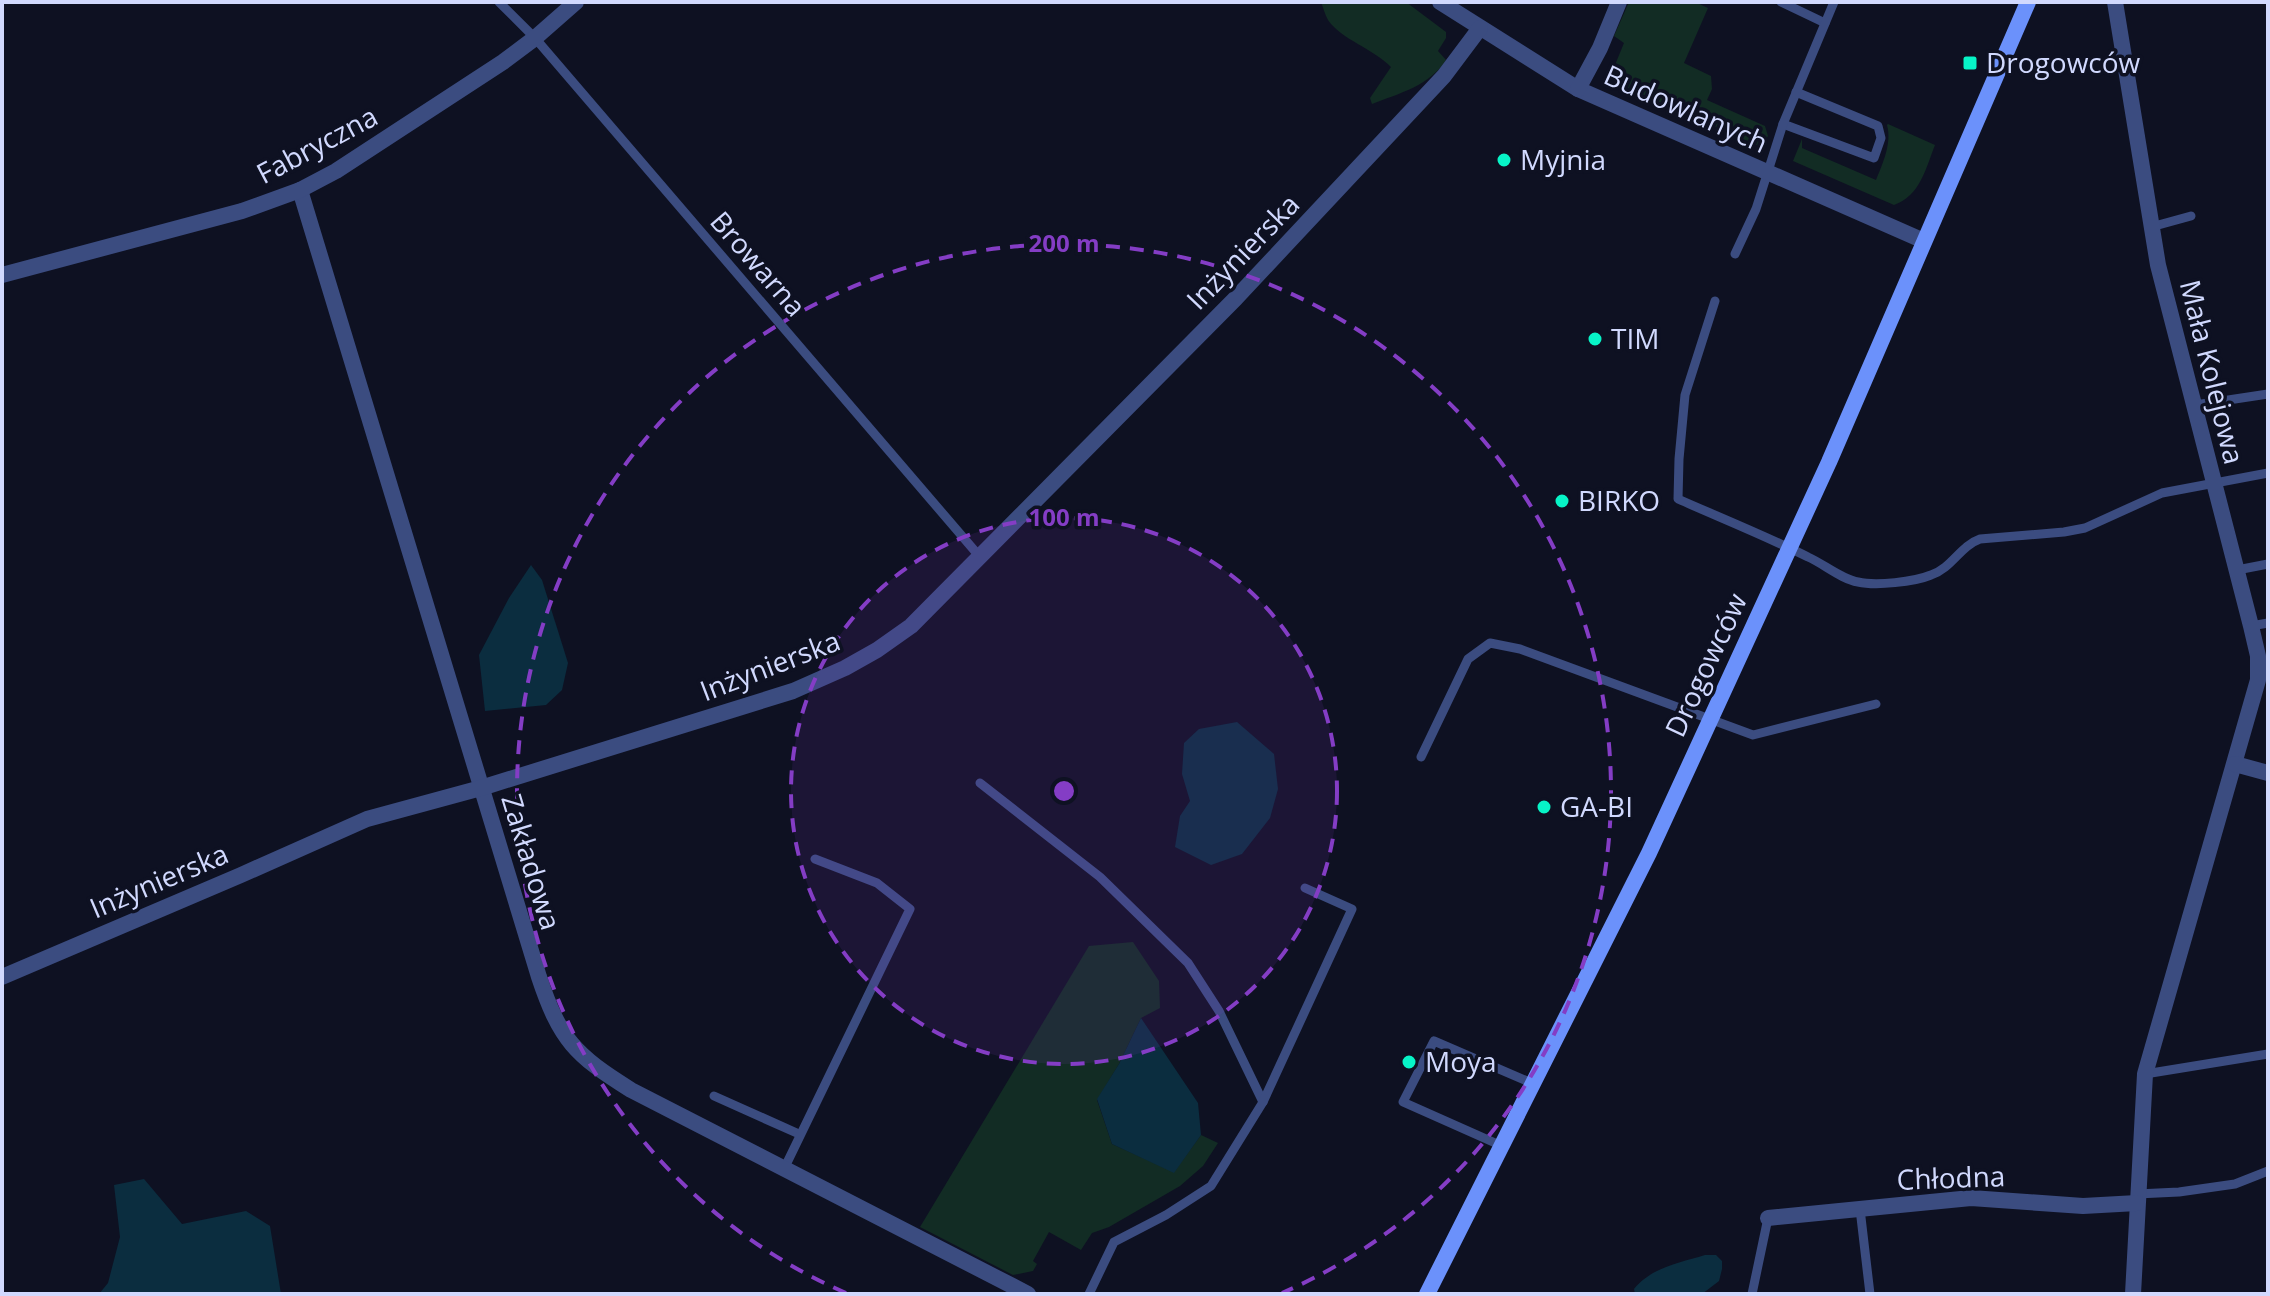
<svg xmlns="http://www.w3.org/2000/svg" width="2270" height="1296" font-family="'Open Sans',sans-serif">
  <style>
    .green { fill: #122c24 }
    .water { fill: #0b2d3f }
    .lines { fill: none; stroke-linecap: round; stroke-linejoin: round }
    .service { stroke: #3b4c80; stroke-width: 9 }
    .minor { stroke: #3b4c80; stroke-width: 16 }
    .secondary { stroke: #6b91fb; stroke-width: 16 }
    .ring { fill: none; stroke: #843dc5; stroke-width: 4; stroke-dasharray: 14 10 }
    .poi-dot { fill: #07f4c7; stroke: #0e1122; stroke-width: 3 }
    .labels { text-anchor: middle; stroke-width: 7; stroke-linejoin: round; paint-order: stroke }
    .poi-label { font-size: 28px; fill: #d1d9fe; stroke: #0e1122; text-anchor: start }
    .street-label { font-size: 28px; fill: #d1d9fe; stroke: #0e1122 }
    .centre { fill: #843dc5; stroke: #0e1122; stroke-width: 4 }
    .ring-label { font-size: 24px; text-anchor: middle; font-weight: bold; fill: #843dc5; stroke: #0e1122; stroke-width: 7; stroke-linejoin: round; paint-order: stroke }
  </style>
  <rect width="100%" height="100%" fill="#0e1122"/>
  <!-- green -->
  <g class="green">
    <path d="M1321,2H1406L1446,32V38L1438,51L1446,60C1429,86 1400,93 1372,104L1370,98L1391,67C1374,49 1342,40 1328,20C1325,15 1323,7 1321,2Z"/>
    <polygon points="1629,2 1695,2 1708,8 1684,63 1711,76 1712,89 1707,100 1765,126 1768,136 1761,147 1628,88 1616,79 1615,65 1624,43 1614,36"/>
    <path d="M1888,124L1935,145C1926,168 1920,196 1894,205L1793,161L1802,139V148L1876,180C1883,163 1892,143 1887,125Z"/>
    <polygon points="1133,942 1159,981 1160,1008 1141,1018 1119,1064 1097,1100 1112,1144 1174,1172 1201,1135 1218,1143 1203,1166 1180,1186 1109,1227 1092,1233 1081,1250 1049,1232 1033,1261 1037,1264 1033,1271 1013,1275 920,1227 1089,946"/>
  </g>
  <!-- water -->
  <g class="water">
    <polygon points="531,565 542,580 568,663 562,690 546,705 485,711 479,655 509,598"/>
    <polygon points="1237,722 1274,754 1278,789 1270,818 1242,854 1211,865 1175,847 1180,816 1190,801 1182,774 1184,743 1199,729"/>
    <polygon points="1141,1018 1198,1103 1201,1135 1174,1173 1112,1144 1097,1099 1119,1064"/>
    <polygon points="144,1179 182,1224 246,1211 270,1226 281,1294 99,1294 108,1283 120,1237 114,1185"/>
    <path d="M1705,1255H1716L1722,1261V1269L1719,1281L1702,1294H1635L1634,1289C1652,1267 1679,1263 1705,1255Z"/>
  </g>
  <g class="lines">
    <!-- service -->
    <g class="service">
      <polyline points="499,2 535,38 980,557"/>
      <polyline points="1781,2 1825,23"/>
      <polyline points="1783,124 1874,158 1881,138 1878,126 1796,92"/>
      <polyline points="2151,227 2191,216"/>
      <polyline points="1735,254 1756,209 1783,124 1834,2"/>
      <path d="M1715,301L1685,395L1679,459L1678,499C1721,518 1766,536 1808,557C1824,564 1841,579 1858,582C1876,586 1914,582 1931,575C1952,568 1960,546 1980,539L2064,532L2085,528L2162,493L2268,473"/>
      <polyline points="2195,405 2268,394"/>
      <polyline points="2237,570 2268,564"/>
      <polyline points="2251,626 2268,623"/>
      <polyline points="1421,757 1468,659 1490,643 1520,649 1753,735 1876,704"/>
      <polyline points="980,783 1100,877 1188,963 1219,1011 1263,1102"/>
      <polyline points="2145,1074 2268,1054"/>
      <polyline points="714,1096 799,1134"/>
      <polyline points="1502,1146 1403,1102 1434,1041 1534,1084"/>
      <polyline points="784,1169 910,909 877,883 815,859"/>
      <polyline points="2137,1194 2179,1192 2235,1184 2268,1171"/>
      <polyline points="1860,1209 1870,1294"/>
      <polyline points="1089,1294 1114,1242 1166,1215 1211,1186 1263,1102 1352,909 1305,888"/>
      <polyline points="1752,1294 1768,1218"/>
    </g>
    <!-- minor -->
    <g class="minor">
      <polyline points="1440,2 1578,89 1924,241"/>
      <polyline points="2115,2 2158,265 2251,626 2258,656 2258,680 2145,1074 2133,1294"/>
      <polyline points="1578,89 1600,48 1619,2"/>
      <path d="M300,190L539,977C560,1040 575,1055 631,1090L1028,1294"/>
      <polyline points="2,275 242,211 300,190 336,171 503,62 535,38 576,2"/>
      <polyline points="2235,764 2268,773"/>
      <polyline points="2,977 241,875 367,819 481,788 793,691 845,668 877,650 911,626 1236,298 1444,76 1480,28"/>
      <polyline points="1768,1218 1971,1198 2083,1206 2137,1203"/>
    </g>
    <!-- secondary -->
    <polyline class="secondary" points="1427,1294 1649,853 1829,462 2028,2"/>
  </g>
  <!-- distance rings -->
  <circle cx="1064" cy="791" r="273" fill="#843dc5" fill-opacity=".12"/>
  <g class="ring">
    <circle cx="1064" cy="791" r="273"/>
    <path d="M846 1293A547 547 0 1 1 1282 1293"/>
  </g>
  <!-- markers -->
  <g class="poi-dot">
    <rect x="1962" y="55" width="16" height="16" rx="4"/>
    <circle cx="1504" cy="160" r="8"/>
    <circle cx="1595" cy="339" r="8"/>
    <circle cx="1562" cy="501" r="8"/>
    <circle cx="1544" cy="807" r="8"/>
    <circle cx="1409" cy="1062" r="8"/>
  </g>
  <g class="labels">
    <!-- poi labels -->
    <g class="poi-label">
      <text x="1986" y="73">Drogowców</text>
      <text x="1520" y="170">Myjnia</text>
      <text x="1611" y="349">TIM</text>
      <text x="1578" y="511">BIRKO</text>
      <text x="1560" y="817">GA-BI</text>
      <text x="1425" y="1072">Moya</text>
    </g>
    <!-- street labels -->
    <g class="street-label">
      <text transform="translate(1686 109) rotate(24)" y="10">Budowlanych</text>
      <text transform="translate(317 145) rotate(-28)" y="10">Fabryczna</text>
      <text transform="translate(1243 252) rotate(-46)" y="10">Inżynierska</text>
      <text transform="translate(758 264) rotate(49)" y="10">Browarna</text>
      <text transform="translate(2212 372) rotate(76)" y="10">Mała Kolejowa</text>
      <text transform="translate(1706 665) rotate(-65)" y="10">Drogowców</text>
      <text transform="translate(770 666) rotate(-21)" y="10">Inżynierska</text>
      <text transform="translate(531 862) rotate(73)" y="10">Zakładowa</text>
      <text transform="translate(159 881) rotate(-23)" y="10">Inżynierska</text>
      <text transform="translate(1951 1178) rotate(-2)" y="10">Chłodna</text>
    </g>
  </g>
  <circle cx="1064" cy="791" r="12" class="centre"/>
  <g class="ring-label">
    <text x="1064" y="252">200 m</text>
    <text x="1064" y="526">100 m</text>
  </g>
  <!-- border -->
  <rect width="2270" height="1296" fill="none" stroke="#d1d9fe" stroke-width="8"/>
</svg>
